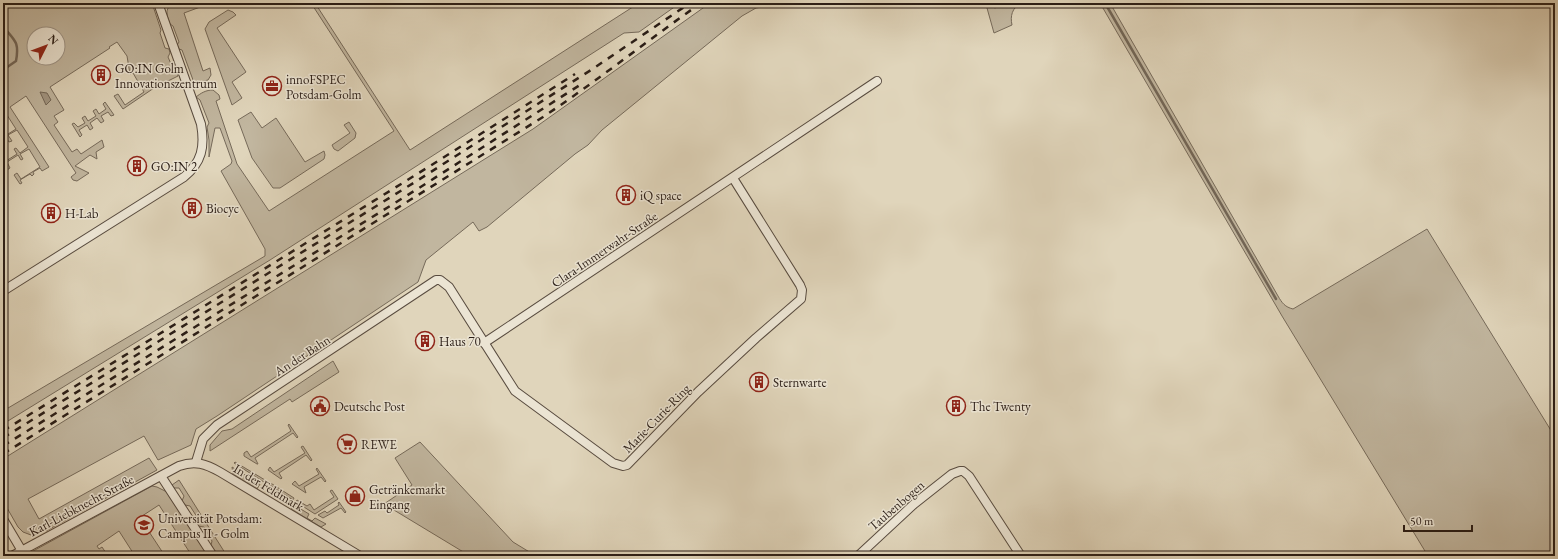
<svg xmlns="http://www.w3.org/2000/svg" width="1558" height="559" font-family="'EB Garamond',serif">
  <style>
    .green { fill: #c1b69f; stroke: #766a5a; fill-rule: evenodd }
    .water { fill: #a29683; stroke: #726657 }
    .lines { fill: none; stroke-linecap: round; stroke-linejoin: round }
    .stream { stroke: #726657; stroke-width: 2.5 }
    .street-casing { stroke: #584b3f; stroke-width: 10 }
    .street { stroke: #ebe4d3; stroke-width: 8 }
    .rail { stroke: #2a1d16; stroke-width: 2.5; stroke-dasharray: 7 7; stroke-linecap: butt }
    .labels { text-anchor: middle; stroke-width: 3; stroke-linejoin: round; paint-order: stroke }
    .poi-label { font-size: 13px; fill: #2a1d16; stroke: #ebe4d3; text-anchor: start }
    .street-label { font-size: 13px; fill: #2a1d16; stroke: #ebe4d3 }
  </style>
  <rect width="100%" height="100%" fill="#e0d5bb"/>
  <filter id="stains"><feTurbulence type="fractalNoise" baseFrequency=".005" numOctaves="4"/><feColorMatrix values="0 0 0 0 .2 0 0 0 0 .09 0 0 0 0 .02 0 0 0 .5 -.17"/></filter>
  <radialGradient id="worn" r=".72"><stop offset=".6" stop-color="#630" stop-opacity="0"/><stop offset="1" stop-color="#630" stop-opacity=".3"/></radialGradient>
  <!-- green -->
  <g class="green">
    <path d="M3,3H152L161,30L160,33L165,48L169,49L170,53L168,57L174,71L177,73L178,76L154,88L123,109L114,96L118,94L125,105L144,92L133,73L130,74L127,56L117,42L109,47L110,48L50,87L64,110L54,116L58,122L54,125L72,152L77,149L81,154L102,140L104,147L96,152L97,159L90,155L75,166L89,173L77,181L73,180L71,177L76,173L26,96L10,107L49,167L42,171L40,168L33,172L34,174L32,176L30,174L20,180L22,183L20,184L14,175L17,173L21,179L40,167L29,149L20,154L23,159L21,160L18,155L7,162L10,168L7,170L3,165V157L6,161L17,154L14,149L16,148L20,153L28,147L17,130L8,135L12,141L9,142L6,137L3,139L5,136L3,130L4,129L8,134L16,129L5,112L3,113ZM34,34H58V58H34Z"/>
    <path d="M173,3H211L184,13L203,71L210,68L211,75L208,80L191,84L193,80L182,50L179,49L177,45L179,42L173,26L170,24C167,16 164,9 173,3Z"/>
    <path d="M311,3H315L410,150L639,3H680L639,32L624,33L270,260L3,424V411L265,256V249L221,171L231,164L232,161L220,128H215L209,157V140L207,127L209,123L200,100L196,97C201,93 206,90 213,90L219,95L220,99L216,101L237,164L269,211L394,131Z"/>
    <polygon points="710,3 785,3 756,8 742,16 602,130 588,145 575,154 487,227 479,231 473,222 426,260 418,282 217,416 196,429 191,445 158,460 144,436 28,499 39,519 149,458 157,470 46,531 45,530 31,535 23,532 18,527 3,501 3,459 533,129"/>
    <path d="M990,3H1021C1012,8 1010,16 1012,25L994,33L987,8Z"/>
    <path d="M1100,3H1110L1278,296C1282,303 1285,307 1293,309L1427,229L1555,437V556H1428L1282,316Z"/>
    <polygon points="228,10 233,12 236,15 217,28 246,72 232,82 242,98 232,105 205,29 209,22"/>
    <polygon points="105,102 114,115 111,116 108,112 101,116 104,121 101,123 97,118 90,123 93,128 90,130 87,125 79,130 82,135 80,137 72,124 74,123 78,127 85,123 82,118 85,116 88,121 96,116 93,111 96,109 99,114 106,109 103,104"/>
    <polygon points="251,112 262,128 276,118 305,162 324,151 325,155 324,159 280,188 273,188 252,158 238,120"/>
    <polygon points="349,122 356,133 355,138 338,151 334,149 332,145 350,133 344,125"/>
    <polygon points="333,361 339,372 292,402 290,399 210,451 210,445 222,431 232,429"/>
    <polygon points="289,424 298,437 297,438 293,433 255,458 258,464 257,464 244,456 244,453 247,451 251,457 291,431 288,425"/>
    <polygon points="420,442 513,542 536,556 470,556 384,504 412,485 395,458"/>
    <polygon points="303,446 312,460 311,461 306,455 279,473 282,478 281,479 268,470 270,467 274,472 305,453 301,447"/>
    <polygon points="235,462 265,480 264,482 234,463"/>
    <polygon points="232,467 260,484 257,489 233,474"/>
    <polygon points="317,468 326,481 325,482 321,477 304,487 306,493 292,484 295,481 299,486 319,474 316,469"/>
    <polygon points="179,480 227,556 217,555 211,545 212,541 204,527 198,526 196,523 197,517 190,506 185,505 182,501 184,496 179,488 174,488 172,485"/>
    <polygon points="269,482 294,498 293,500 268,484"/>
    <polygon points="152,486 157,487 167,492 208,556 192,556 159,505 136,520 138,523 142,521 165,556 135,556 119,531 97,546 99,549 102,547 108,556 24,556"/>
    <polygon points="332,490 338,499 315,514 296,502 297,500 307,506 310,504 314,510 334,497 330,491"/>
    <polygon points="339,502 346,512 345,513 341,508 323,518 318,515 325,511 327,513 339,505 338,503"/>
    <polygon points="294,505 309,514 307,518 312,521 315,518 326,524 321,527 291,509"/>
  </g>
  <!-- water -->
  <polygon class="water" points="40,92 47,93 51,100 46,105"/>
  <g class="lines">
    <!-- stream -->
    <g class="stream">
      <polyline points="1105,3 1276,299"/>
      <polyline points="995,7 1006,3"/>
      <path d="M3,26C13,40 20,40 16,61L3,70"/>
    </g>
    <defs>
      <g id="street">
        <path d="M3,291L184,177C202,162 205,147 201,124L158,3"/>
        <polyline points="484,343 877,81"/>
        <polyline points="196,462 203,439 217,425 436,280 440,280 449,287 515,391 613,463 623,466 627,465 698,392 756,338 801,299 802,290 800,285 733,178"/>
        <polyline points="161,476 213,556"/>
        <polyline points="3,519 22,551"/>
        <path d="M12,556L179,466C195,460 206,464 220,472L360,556"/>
        <polyline points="858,556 914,504 952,474 960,471 963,471 969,476 1021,556"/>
      </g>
    </defs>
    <!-- street casing -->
    <use href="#street" class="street-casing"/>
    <!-- street -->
    <use href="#street" class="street"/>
    <!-- rail -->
    <g class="rail">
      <polyline points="3,431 430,166 575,74"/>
      <polyline points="3,438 415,182 591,70 690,3"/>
      <polyline points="3,446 419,188 583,83"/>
      <path d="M3,454L543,117C597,81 648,40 701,3"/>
    </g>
  </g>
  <!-- icons -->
  <defs>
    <symbol id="building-ring" viewBox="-11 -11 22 22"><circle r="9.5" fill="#ebe4d3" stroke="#8f2418" stroke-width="1.5"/><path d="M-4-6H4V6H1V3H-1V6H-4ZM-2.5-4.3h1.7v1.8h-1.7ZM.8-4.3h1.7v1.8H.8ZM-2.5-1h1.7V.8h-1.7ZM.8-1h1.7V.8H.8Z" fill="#8f2418"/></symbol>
    <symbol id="office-ring" viewBox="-11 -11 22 22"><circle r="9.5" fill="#ebe4d3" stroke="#8f2418" stroke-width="1.5"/><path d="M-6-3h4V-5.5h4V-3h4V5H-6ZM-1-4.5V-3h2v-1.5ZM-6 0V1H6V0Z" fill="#8f2418"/></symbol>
    <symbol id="civic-ring" viewBox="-11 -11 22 22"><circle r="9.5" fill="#ebe4d3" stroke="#8f2418" stroke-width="1.5"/><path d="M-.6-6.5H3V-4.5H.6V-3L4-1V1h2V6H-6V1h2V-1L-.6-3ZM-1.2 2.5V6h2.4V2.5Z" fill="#8f2418"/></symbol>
    <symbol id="supermarket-ring" viewBox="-11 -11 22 22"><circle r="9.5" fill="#ebe4d3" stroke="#8f2418" stroke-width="1.5"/><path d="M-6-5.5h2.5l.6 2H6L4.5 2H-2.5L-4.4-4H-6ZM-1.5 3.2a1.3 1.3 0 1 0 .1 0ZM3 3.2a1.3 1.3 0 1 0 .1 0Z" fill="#8f2418"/></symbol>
    <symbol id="shop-ring" viewBox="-11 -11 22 22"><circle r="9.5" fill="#ebe4d3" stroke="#8f2418" stroke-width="1.5"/><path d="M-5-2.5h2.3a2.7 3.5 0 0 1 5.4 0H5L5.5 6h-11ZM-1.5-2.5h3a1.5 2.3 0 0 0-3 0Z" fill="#8f2418"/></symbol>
    <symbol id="university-ring" viewBox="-11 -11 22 22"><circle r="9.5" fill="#ebe4d3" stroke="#8f2418" stroke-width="1.5"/><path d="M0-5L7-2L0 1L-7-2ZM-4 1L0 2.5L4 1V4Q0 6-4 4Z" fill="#8f2418"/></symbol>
  </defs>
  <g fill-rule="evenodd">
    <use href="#building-ring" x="90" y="64" width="22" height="22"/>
    <use href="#office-ring" x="261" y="75" width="22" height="22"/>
    <use href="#building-ring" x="126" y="155" width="22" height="22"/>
    <use href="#building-ring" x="615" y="184" width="22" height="22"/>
    <use href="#building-ring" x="181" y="197" width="22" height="22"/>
    <use href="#building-ring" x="40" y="202" width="22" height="22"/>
    <use href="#building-ring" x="414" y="330" width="22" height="22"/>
    <use href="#building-ring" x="748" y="371" width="22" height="22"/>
    <use href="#civic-ring" x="309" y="395" width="22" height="22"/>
    <use href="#building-ring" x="945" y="395" width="22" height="22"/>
    <use href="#supermarket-ring" x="336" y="433" width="22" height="22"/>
    <use href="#shop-ring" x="344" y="485" width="22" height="22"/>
    <use href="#university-ring" x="133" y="514" width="22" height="22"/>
  </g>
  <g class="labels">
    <!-- poi labels -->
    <g class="poi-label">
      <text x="115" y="73">GO:IN Golm<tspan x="115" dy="15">Innovationszentrum</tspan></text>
      <text x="286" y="84">innoFSPEC<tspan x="286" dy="15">Potsdam-Golm</tspan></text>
      <text x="151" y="171">GO:IN 2</text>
      <text x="640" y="200">iQ space</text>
      <text x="206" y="213">Biocyc</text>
      <text x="65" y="218">H-Lab</text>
      <text x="439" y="346">Haus 70</text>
      <text x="773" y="387">Sternwarte</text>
      <text x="334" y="411">Deutsche Post</text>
      <text x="970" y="411">The Twenty</text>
      <text x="361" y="449">REWE</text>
      <text x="369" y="494">Getränkemarkt<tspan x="369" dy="15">Eingang</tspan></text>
      <text x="158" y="523">Universität Potsdam:<tspan x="158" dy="15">Campus II - Golm</tspan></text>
    </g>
    <!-- street labels -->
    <g class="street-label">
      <text transform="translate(604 249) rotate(-34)" y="5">Clara-Immerwahr-Straße</text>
      <text transform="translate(302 355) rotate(-33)" y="5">An der Bahn</text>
      <text transform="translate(656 418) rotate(-46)" y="5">Marie-Curie-Ring</text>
      <text transform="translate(269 487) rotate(31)" y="5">In der Feldmark</text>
      <text transform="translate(81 505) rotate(-28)" y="5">Karl-Liebknecht-Straße</text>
      <text transform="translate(896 505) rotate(-41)" y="5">Taubenbogen</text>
    </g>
  </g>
  <!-- margin -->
  <rect width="1558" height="559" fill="none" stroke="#e0d5bb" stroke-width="16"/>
  <rect x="4" y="4" width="1550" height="551" fill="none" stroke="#2a1d16" stroke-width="2"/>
  <rect x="8" y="8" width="1542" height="543" fill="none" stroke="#2a1d16"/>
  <!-- north arrow -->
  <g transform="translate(46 46) rotate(48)"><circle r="19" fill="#ebe4d3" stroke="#9e9487"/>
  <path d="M0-3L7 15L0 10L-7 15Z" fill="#8f2418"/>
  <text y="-6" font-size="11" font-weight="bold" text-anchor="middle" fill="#2a1d16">N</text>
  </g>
  <!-- scale -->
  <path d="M1404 525v6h68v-6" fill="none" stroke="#2a1d16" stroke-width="2"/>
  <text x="1410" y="525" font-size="12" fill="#2a1d16" stroke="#ebe4d3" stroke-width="3" paint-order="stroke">50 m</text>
  <rect width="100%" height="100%" filter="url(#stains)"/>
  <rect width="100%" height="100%" fill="url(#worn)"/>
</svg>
